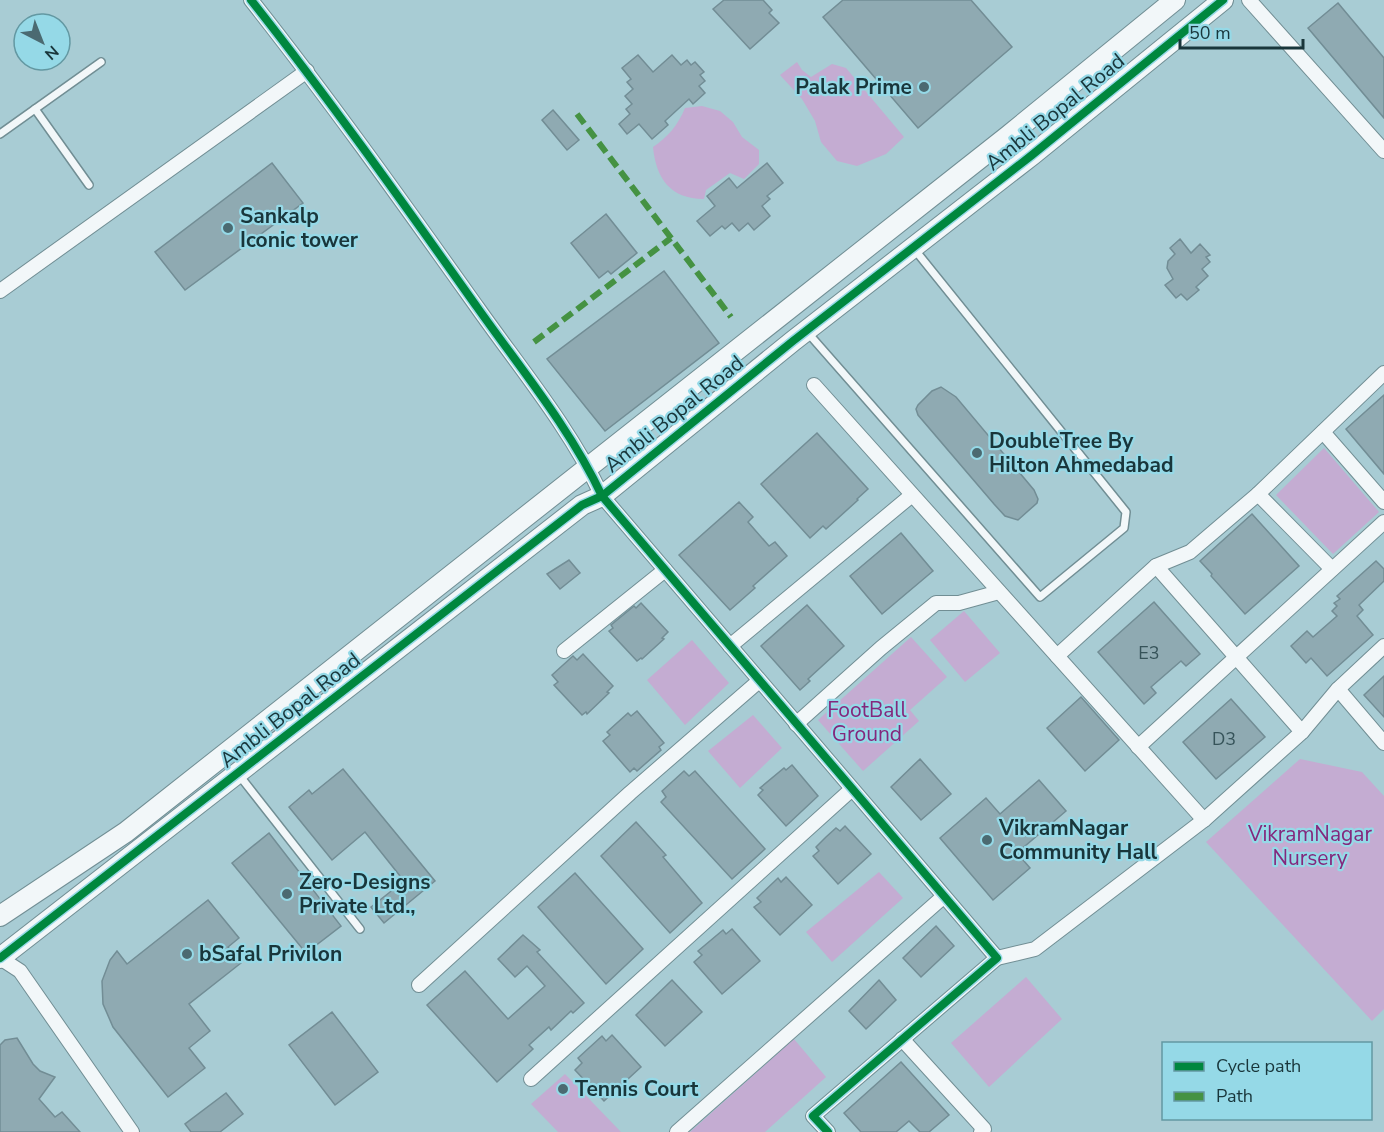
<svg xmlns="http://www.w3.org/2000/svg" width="1384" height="1132" font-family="'Nunito Sans',sans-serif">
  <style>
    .green { fill: #c4acd2 }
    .building { fill: #8faab2; stroke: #728d95; stroke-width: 1.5 }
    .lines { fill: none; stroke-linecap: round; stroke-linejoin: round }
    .lane-casing { stroke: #718e94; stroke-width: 10 }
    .street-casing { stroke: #718e94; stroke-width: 16 }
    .secondary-casing { stroke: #718e94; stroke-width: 22 }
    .lane { stroke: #f2f7f9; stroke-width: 7 }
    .street { stroke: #f2f7f9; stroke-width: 14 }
    .secondary { stroke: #f2f7f9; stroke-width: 20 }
    .quiet { stroke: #459243; stroke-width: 6; stroke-dasharray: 12 6; stroke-linecap: butt }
    .cycleway-casing { stroke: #95d9e7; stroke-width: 11 }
    .cycleway { stroke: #00873e; stroke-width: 8 }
    .poi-dot { fill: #4b6a71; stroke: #95d9e7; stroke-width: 2 }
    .labels { text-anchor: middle; stroke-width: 4.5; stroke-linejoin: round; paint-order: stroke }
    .number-label { font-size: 18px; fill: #365359 }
    .poi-label { font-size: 21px; font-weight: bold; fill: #19363b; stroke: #95d9e7; text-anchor: start }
    .street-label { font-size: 21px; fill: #19363b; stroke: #95d9e7 }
    .park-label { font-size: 21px; fill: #84277c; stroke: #95d9e7 }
  </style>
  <rect width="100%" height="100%" fill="#a8ccd4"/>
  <!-- green -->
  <g class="green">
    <polygon points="797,62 802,70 811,77 832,64 846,68 904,137 886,154 857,166 837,161 821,142 815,121 802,99 780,75"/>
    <path d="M702,106L720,111L733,122L742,137L759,150V164L744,179L730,173L706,190L704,199C670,199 656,178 653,147C668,137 678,125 685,108Z"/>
    <polygon points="1324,448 1379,512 1333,554 1276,495"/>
    <polygon points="964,611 1000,653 965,682 930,640"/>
    <polygon points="911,637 947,677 910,710 919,721 863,771 818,720"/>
    <polygon points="692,640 729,683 685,725 647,680"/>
    <polygon points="753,715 782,748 740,788 708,751"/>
    <polygon points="1300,759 1362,772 1384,796 1384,1009 1372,1021 1206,842"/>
    <polygon points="879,872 903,898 832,962 806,932"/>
    <polygon points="1026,977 1062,1019 989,1087 951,1043"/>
    <polygon points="794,1039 826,1077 765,1132 690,1132"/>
    <polygon points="565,1074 621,1132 558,1132 531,1104"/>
  </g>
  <!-- building -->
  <g class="building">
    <polygon points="724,0 763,0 772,10 769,13 779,23 750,49 713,9"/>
    <polygon points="843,0 971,0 1012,47 918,128 823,17"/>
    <polygon points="1338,3 1384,58 1384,118 1308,28"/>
    <polygon points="638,55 653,72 672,55 681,65 687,60 691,65 695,62 704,72 700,75 705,81 699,86 705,93 693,104 689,99 665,121 668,125 652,139 639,124 627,134 619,124 630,114 626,109 632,104 625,96 633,89 627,82 631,79 622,68"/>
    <polygon points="553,110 579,140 567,150 542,120"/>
    <polygon points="272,163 303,203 185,290 155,252"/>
    <polygon points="767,163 783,183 767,196 770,199 762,206 770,216 754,230 748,223 739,231 732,223 725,229 722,226 710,236 697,221 715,206 707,196 729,178 737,188"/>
    <polygon points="606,214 637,253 611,274 608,271 599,278 571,243"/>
    <polygon points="1180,239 1191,253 1200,244 1210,255 1206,257 1210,262 1202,269 1208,276 1196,287 1199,290 1187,300 1181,294 1176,298 1165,285 1173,279 1167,268 1168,261 1175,254 1170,248"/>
    <polygon points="664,271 719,343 605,431 547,359"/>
    <polygon points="941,387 956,397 1034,490 1038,499 1037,503 1018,520 1005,516 994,504 918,415 916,409 918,405 932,391"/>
    <polygon points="1384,395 1384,474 1346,429"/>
    <polygon points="817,433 868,489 857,499 858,500 826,529 823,526 810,538 761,484"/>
    <polygon points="739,502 753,517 748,522 769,546 775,542 787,556 753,586 755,588 730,610 679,555"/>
    <polygon points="1252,514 1299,566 1245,614 1211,576 1212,574 1200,561"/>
    <polygon points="901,533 933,571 882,614 850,576"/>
    <polygon points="569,560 580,573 560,589 547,574"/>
    <polygon points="1376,561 1384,569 1384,581 1359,605 1363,610 1357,616 1373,635 1327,676 1311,658 1306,663 1291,646 1307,631 1313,637 1337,616 1332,611 1337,606 1334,603 1340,599 1337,596"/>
    <polygon points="1154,602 1200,654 1186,666 1181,661 1151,687 1156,693 1144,704 1098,652"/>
    <polygon points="641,603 668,632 662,638 664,639 642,659 641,658 637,661 609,631 613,628 611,625 634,606 636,608"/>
    <polygon points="807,605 844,646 808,679 810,681 800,690 761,646"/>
    <polygon points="583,654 613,686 607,692 609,693 587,714 586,712 582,715 554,685 558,682 552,675 573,656 577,660"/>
    <polygon points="1384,676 1384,717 1364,695"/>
    <polygon points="1081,697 1119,740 1085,771 1047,728"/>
    <polygon points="1231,699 1265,737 1216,779 1183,742"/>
    <polygon points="637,711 664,743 659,747 661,750 637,771 634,768 630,772 603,741 610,735 607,732 628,713 631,716"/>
    <polygon points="920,759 951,794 921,820 891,787"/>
    <polygon points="792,765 818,796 786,826 758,795 763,790 760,788 784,768 786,770"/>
    <polygon points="343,769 435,881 384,923 371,907 404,881 365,832 332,860 289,807 309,790 312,794"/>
    <polygon points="684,771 689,776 695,771 765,849 732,879 661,802 666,797 662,791"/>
    <polygon points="1039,780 1066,811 1017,853 1030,868 993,900 940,838 986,798 1000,814"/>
    <polygon points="636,822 666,855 663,857 702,903 670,933 601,856"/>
    <polygon points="845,826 871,854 838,884 813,856 819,851 816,847 826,837 836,828 840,831"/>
    <polygon points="269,833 341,926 306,953 232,863"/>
    <polygon points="575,873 643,949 606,984 538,907"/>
    <polygon points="786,877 812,905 780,935 754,907 761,902 757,898 778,878 781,882"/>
    <polygon points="208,900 239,938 228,947 241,963 189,1004 210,1031 189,1048 205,1068 168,1097 113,1027 103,1004 102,981 110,960 117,951 127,964"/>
    <polygon points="936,926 954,946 921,977 903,958"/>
    <polygon points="732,929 760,961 722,994 694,962 702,955 698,951 723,930 726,934"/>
    <polygon points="523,935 540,950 537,952 584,1003 573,1013 571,1011 551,1030 549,1027 529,1045 533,1049 497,1082 427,1005 465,971 508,1019 545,986 527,966 515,977 498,959"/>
    <polygon points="672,980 702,1012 665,1046 636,1015"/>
    <polygon points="879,980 896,1000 866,1029 849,1011"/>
    <polygon points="332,1012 378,1072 335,1105 289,1045"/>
    <polygon points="612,1035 641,1067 604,1101 575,1070 582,1063 578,1058 602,1036 606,1041"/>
    <polygon points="17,1038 33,1064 40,1071 55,1077 39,1099 55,1117 62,1112 80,1132 0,1132 0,1045 5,1040"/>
    <polygon points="901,1062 949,1115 929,1132 920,1132 909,1121 896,1132 861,1132 844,1113"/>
    <polygon points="226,1093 243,1114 220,1132 191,1132 185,1124"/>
  </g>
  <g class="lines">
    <defs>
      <g id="lane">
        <polyline points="35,109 89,185"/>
        <polyline points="0,134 101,62"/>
        <polyline points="808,333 1040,597 1124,528 1126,512 915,250"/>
        <polyline points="239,775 360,929"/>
      </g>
      <g id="street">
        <path d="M251,0C330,100 403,203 477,307C520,368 570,428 602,496L997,958L813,1116L828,1132"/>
        <polyline points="1249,0 1384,151"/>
        <polyline points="0,291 307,71"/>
        <polyline points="814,385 1204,820"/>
        <polyline points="1323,432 1384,502"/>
        <polyline points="1258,494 1332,569"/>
        <polyline points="1156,566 1302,732 1338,689 1384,646"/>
        <polyline points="730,646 912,495"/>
        <polyline points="564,651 665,570"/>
        <polyline points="1057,656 1156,566 1190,552 1258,494 1384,373"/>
        <polyline points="1338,689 1384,743"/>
        <polyline points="796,724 881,648 936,603 959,603 999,592"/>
        <polyline points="1138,747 1384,522"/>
        <polyline points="0,958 20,971 132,1132"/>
        <polyline points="997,958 1035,949 1204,820 1302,732"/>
        <polyline points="419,985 630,793 759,681"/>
        <polyline points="902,1039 984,1129 981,1132"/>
        <polyline points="531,1079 852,789"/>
        <polyline points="677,1132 943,897"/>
      </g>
      <g id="secondary">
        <polyline points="0,916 126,832 1008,136 1175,0"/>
        <polyline points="0,958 582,505 602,496 793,341 1032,155 1223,0"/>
      </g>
    </defs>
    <!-- lane casing -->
    <use href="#lane" class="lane-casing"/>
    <!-- street casing -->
    <use href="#street" class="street-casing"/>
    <!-- secondary casing -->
    <use href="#secondary" class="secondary-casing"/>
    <!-- lane -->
    <use href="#lane" class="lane"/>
    <!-- street -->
    <use href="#street" class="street"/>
    <!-- secondary -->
    <use href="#secondary" class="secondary"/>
    <!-- quiet -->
    <g class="quiet">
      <polyline points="577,114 731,317"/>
      <polyline points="534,342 671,238"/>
    </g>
    <defs>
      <g id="cycleway">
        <path d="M251,0C330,100 403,203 477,307C520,368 570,428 602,496L997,958L813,1116L828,1132"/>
        <polyline points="0,958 582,505 602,496 793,341 1032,155 1223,0"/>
      </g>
    </defs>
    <!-- cycleway casing -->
    <use href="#cycleway" class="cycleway-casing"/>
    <!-- cycleway -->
    <use href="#cycleway" class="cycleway"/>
  </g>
  <!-- markers -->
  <g class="poi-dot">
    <circle cx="924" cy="87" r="6"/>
    <circle cx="228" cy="228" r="6"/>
    <circle cx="977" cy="453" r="6"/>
    <circle cx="987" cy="840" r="6"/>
    <circle cx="287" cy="894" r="6"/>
    <circle cx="187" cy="954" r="6"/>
    <circle cx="563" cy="1089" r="6"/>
  </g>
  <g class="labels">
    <!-- number labels -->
    <g class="number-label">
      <text x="1149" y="659">E3</text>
      <text x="1224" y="745">D3</text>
    </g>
    <!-- poi labels -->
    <g class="poi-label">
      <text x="912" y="94" text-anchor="end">Palak Prime</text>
      <text x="240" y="223">Sankalp<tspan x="240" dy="24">Iconic tower</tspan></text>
      <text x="989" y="448">DoubleTree By<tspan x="989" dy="24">Hilton Ahmedabad</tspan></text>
      <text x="999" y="835">VikramNagar<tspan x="999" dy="24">Community Hall</tspan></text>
      <text x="299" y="889">Zero-Designs<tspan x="299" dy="24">Private Ltd.,</tspan></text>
      <text x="199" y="961">bSafal Privilon</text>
      <text x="575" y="1096">Tennis Court</text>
    </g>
    <!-- street labels -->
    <g class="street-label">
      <text transform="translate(1055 112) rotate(-39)" y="7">Ambli Bopal Road</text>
      <text transform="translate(674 414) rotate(-39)" y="7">Ambli Bopal Road</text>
      <text transform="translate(290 710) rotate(-38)" y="7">Ambli Bopal Road</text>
    </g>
    <!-- park labels -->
    <g class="park-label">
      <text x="867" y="717">FootBall<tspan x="867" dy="24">Ground</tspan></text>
      <text x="1310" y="841">VikramNagar<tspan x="1310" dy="24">Nursery</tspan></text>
    </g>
  </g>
  <!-- legend -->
  <rect x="1162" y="1042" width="210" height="78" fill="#95d9e7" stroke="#6398a2" stroke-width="1.5"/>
  <rect x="1174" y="1062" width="30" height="9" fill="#00873e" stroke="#6398a2" stroke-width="1.5"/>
  <text x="1216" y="1072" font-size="18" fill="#19363b">Cycle path</text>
  <rect x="1174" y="1092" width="30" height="9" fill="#459243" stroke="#6398a2" stroke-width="1.5"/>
  <text x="1216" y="1102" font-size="18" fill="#19363b">Path</text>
  <!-- north arrow -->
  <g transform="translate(42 42) rotate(138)"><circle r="28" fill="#95d9e7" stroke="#6398a2" stroke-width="1.5"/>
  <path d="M0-4.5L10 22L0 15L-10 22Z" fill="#4b6a71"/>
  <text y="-9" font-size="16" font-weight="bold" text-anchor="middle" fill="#19363b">N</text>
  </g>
  <!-- scale -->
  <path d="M1180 39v9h123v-9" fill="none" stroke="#19363b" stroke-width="3"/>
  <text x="1189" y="39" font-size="18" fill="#19363b" stroke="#95d9e7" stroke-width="4.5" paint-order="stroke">50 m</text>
</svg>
